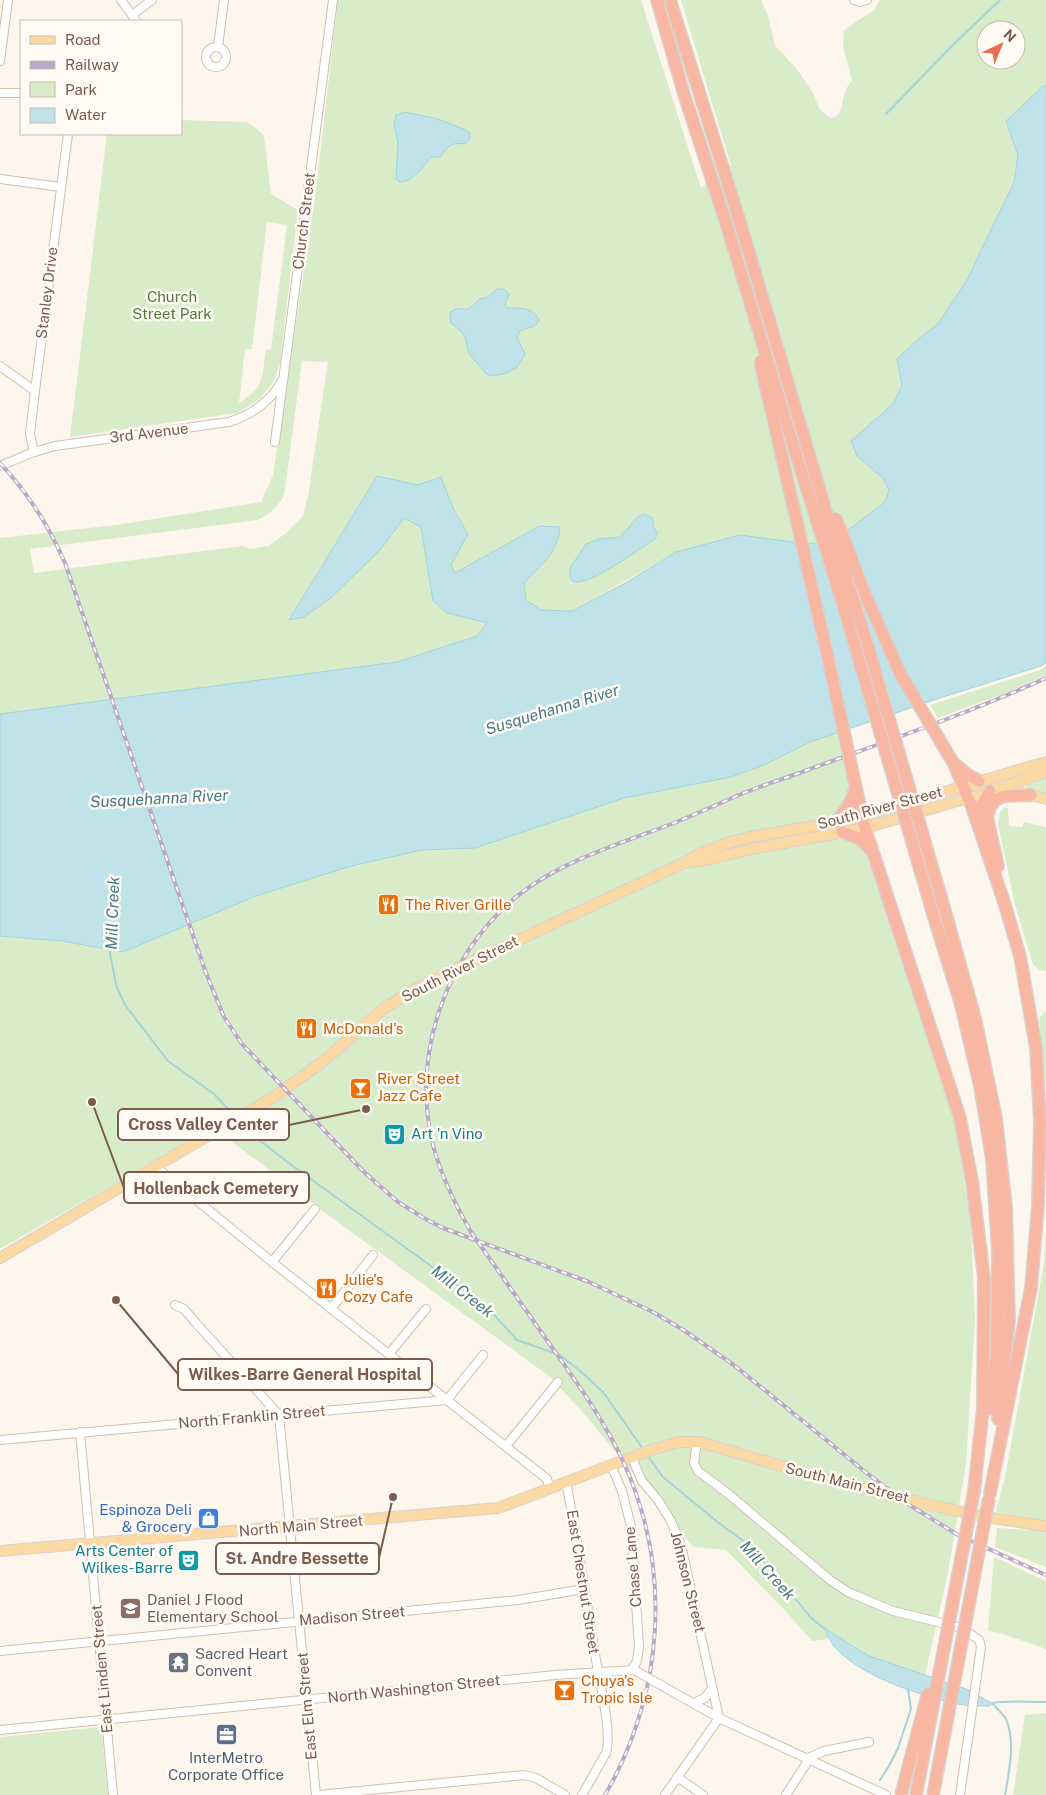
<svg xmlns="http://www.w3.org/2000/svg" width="1046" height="1795" font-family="'Public Sans',sans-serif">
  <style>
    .green { fill: #d8ecc9; fill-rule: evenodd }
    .water { fill: #bfe3e8; stroke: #a5d3da }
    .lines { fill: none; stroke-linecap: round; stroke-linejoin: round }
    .stream { stroke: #a5d3da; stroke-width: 2 }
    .minor-casing { stroke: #d1beb0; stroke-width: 10 }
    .major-casing { stroke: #dad1cd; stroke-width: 12 }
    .highway-casing { stroke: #dad1cd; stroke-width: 14 }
    .minor { stroke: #fff; stroke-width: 8 }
    .major { stroke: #fbd9a5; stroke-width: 10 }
    .highway { stroke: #f7b7a3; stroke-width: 11 }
    .rail-casing { stroke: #b9a8c9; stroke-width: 4 }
    .rail { stroke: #fffaf3; stroke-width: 2; stroke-dasharray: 5.5; stroke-linecap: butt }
    .minor-bridge-casing { stroke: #d1beb0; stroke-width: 10; stroke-linecap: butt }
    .major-bridge-casing { stroke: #dad1cd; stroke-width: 12; stroke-linecap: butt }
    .highway-bridge-casing { stroke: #dad1cd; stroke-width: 14; stroke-linecap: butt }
    .minor-bridge { stroke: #fff; stroke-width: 8 }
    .major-bridge { stroke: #fbd9a5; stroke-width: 10 }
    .highway-bridge { stroke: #f7b7a3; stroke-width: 11 }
    .labels { text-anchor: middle; stroke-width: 5; stroke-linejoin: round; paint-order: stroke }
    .street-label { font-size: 15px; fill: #7a5c4d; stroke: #fffaf3 }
    .park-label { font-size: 15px; fill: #537a41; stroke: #fffaf3 }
    .food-label { font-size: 15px; fill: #c56008; stroke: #fffaf3; text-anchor: start }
    .culture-label { font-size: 15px; fill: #0d838f; stroke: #fffaf3; text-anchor: start }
    .shop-label { font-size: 15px; fill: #366cbe; stroke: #fffaf3; text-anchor: end }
    .education-label { font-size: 15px; fill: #785e54; stroke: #fffaf3; text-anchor: start }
    .worship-label { font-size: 15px; fill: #5b616d; stroke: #fffaf3; text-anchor: start }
    .service-label { font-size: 15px; fill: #4e5e75; stroke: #fffaf3 }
    .water-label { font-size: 16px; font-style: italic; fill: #437c86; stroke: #fffaf3 }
    .leader { fill: none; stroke: #7a5c4d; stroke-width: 2 }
    .callout-dot { fill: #7a5c4d; stroke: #fffaf3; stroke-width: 2 }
    .callout { fill: #fffaf3; stroke: #7a5c4d; stroke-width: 2 }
    .callout-label { font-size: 16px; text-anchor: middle; font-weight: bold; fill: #7a5c4d }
  </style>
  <rect width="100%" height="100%" fill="#fdf6ec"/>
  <!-- green -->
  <g class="green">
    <path d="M338,0H641L701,188L731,166L681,0H761L768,16L775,46L796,68L812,91L820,110L830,118C844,116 841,103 845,92C846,88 849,84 852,81L843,46L844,30L874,10L880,0H1046V85L1042,87L1006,121L1018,156L1014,182L967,280L937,325L918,339L897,359L902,386L893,404L851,441L857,456L883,478L889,490L885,502L835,540L807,544L676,552L572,611L541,610L526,600L524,583L549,557L538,526L455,573L450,565L468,534L453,508L441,478L418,485L377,476L289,620L304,617L381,549L404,518L421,527L433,601L447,613L487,624L477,636L397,662L266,680L0,714V538L116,525L261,502L273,475L315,198ZM986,30H1016V60H986ZM302,361L328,362L308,496L303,516L287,532L269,546L250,549L242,546L34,573L30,549L257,520C270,515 277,507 284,496Z"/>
    <path d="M181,120L247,122L257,129L264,136L271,194L298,210L280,363L274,381L261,398L237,413L70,437L107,134H181ZM267,222L287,225L271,350L266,349C262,375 265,388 239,403L245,349H252Z"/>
    <polygon points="1046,666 1046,675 1011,691 938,718 930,705 1040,670"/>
    <polygon points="838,732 849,785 871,868 956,1125 971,1224 975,1319 966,1464 948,1572 925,1676 869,1656 850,1643 838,1638 812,1641 783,1608 726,1550 693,1547 586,1416 549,1376 328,1215 213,1127 0,1249 0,936 62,941 123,952 256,896 351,866 422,850 475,848 624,798 731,777 764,765 810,742"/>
    <polygon points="1046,776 1046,795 1029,790 1026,787 1027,783"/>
    <polygon points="1005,807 1008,809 1009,826 1022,827 1024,822 1046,827 1046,971 1039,970 1033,964 1015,905 998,825 1000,812"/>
    <polygon points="1046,1011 1046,1088 1039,1018"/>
    <polygon points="1046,1229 1046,1520 996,1512 1006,1472 1044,1263"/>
    <polygon points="997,1528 1046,1531 1046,1567 995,1547"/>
    <polygon points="994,1557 1046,1581 1046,1649 1000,1633 988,1631"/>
    <polygon points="1046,1713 1046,1795 1013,1795 1025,1715"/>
    <polygon points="101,1727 108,1795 0,1795 0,1737"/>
  </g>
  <!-- water -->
  <g class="water">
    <path d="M1046,85V663L1041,666L940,698L810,742L764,765L731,777L624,798L475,848L422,850L351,866L256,896L123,952L62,941L0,936V714L397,662L477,636L487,623L447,613L433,601L421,527L404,518L381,549L332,597L304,617L289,620L377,476L418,485L441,477L453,508L468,534L451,565L455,573L539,526L560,527C558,553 541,565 524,583L526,600L541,610L572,611L625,583L676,552L740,535L807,544L835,540L885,502L889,490L883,478L857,456L851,441L893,404L902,386L897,359L918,339L937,325L967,280L1014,182L1018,156L1006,121L1042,87Z"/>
    <path d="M405,112L438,119L466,130L470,133V139L465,144C450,142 449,146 440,157H431C422,168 414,182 399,182L396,178L398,142L394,126L396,115Z"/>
    <path d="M497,289H504L509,294L505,304L507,308C520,308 534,307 539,321L534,326L520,331L517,337L525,354L517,367L507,373L494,376L486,374L468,352L466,340L462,332L451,323L450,312L456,309H469L479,299L488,297Z"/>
    <path d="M645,514L653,518V526L658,533L655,539C637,550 593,584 574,582L570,578V568L586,544L599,539L620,537L638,517Z"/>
    <path d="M824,1628L869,1656L969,1690L993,1704L989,1706C977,1706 965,1706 954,1703C916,1694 859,1676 833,1645C830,1640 827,1634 824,1628Z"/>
  </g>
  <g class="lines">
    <!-- stream -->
    <g class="stream">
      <polyline points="886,114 955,43 1000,0"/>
      <polyline points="109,948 116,985 125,1005 168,1061 214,1094 235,1116"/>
      <polyline points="240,1122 254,1136 290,1164 485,1305 517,1340 560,1355 579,1370 603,1392 643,1449"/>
      <polyline points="647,1455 663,1477 720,1524 745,1542 779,1578 810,1617 825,1629"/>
      <path d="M992,1703C1007,1700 1029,1702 1046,1702"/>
      <path d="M993,1704C997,1709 1003,1714 1006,1719C1016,1742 1009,1771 1005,1795"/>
      <polyline points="880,1780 889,1766 898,1748 911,1709 908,1689"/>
    </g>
    <defs>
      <g id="minor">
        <polyline points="121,0 132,15"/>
        <polyline points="854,0 860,2 867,0"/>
        <polyline points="136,21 132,15 152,0"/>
        <circle cx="216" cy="57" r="10"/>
        <polyline points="218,47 224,0"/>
        <polyline points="0,61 8,0"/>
        <polyline points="0,93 21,93"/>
        <polyline points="0,179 61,187"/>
        <polyline points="0,366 35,391"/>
        <polyline points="275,442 333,0"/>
        <polyline points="34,452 30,434 35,391 68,134"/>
        <path d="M0,466L34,452L55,446L229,422C251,415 270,402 282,381"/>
        <polyline points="155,1166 272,1262 547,1479 549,1487"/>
        <polyline points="272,1262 315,1209"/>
        <polyline points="175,1305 184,1309 196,1323 279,1415"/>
        <polyline points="331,1309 373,1255"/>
        <polyline points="389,1354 426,1309"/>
        <polyline points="279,1415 316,1795"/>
        <polyline points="80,1432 113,1795"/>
        <polyline points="0,1440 447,1400 483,1355"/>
        <polyline points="697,1442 694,1463 698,1471 731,1496 830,1580 848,1592 893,1611 962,1628 979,1640 981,1647 960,1795"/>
        <polyline points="506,1446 558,1382"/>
        <polyline points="632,1458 642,1481 658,1500 671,1521 681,1545 719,1718"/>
        <polyline points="611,1465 622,1491 631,1526 639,1647 637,1661 632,1670"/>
        <path d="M566,1482C578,1543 587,1605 597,1666C601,1688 612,1733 606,1753L582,1795"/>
        <polyline points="0,1651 518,1600 584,1589"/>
        <polyline points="659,1684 719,1718 886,1795"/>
        <polyline points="693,1703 705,1698 712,1688"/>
        <polyline points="0,1730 555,1675 632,1670 636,1671"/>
        <polyline points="677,1777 703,1795"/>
        <polyline points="318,1795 524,1775 536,1778 565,1795"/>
        <polyline points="665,1795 719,1718"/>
        <polyline points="786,1795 806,1764 808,1758 824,1751 869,1742"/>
      </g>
      <g id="major">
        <polyline points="1023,793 1046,799"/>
        <polyline points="687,862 701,861 752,849 865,828 995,790 1046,772"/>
        <polyline points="462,966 686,862 698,854 727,843 750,837 849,820 1046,762"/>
        <polyline points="0,1258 272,1098 325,1060 384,1008 417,988 444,975"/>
        <polyline points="0,1551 498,1508 651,1450 679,1442 700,1442 822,1478 883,1494 985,1517 1046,1526"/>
      </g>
      <g id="highway">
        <polyline points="657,0 684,94 727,226"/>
        <polyline points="670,0 740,222"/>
        <polyline points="954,764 972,807 1004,902 1020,956 1036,1048 1040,1121 1038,1206 1031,1288 990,1493"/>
        <polyline points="956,765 965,773 979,781"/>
        <polyline points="854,779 865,828 960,1118 972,1181 984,1278 983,1408 974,1491"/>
        <polyline points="837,822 851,801 855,789"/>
        <polyline points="983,822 981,806 990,791"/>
        <polyline points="842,832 861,839 870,849"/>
        <polyline points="998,866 987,817 990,807 997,799 1004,796 1031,795"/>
        <polyline points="945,911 975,1018 996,1118 1006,1207 1009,1320 998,1419"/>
        <polyline points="933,914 961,1005 980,1086 992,1159 998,1251 997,1350 989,1409"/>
      </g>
    </defs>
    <!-- minor casing -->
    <use href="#minor" class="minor-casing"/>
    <!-- major casing -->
    <use href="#major" class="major-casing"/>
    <!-- highway casing -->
    <use href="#highway" class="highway-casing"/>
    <!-- minor -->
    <use href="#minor" class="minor"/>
    <!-- major -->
    <use href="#major" class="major"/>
    <!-- highway -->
    <use href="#highway" class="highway"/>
    <defs>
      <g id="rail">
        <path d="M0,463C28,493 49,526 65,563L206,973L224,1017L242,1044L364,1172L398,1202L422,1217L443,1228L589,1282L653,1312L685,1331L735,1366L868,1474L911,1506L958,1535L1046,1575"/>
        <path d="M605,1795C664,1692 673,1570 623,1461C604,1420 577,1383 551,1346C524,1308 498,1270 471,1232C455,1204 441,1176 433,1145C411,1055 445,957 516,897C563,859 624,843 679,821C701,812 722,802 744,793C763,785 783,779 802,772C884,742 967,714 1046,678"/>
      </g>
    </defs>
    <!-- rail casing -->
    <use href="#rail" class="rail-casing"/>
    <!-- rail -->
    <use href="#rail" class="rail"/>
    <defs>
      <polyline id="minor-bridge" points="636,1671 659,1684"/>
      <polyline id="major-bridge" points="444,975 462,966"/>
      <g id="highway-bridge">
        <polyline points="740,222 839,555 866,640 945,911"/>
        <polyline points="727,226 787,425 841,598 933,914"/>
        <polyline points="760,361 828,658 854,779"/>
        <polyline points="836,518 865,594 901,675 954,764"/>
        <polyline points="901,1795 928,1693"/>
        <polyline points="916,1795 974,1491"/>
        <polyline points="933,1795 989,1498"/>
      </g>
    </defs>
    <!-- minor-bridge casing -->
    <use href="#minor-bridge" class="minor-bridge-casing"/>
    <!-- major-bridge casing -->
    <use href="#major-bridge" class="major-bridge-casing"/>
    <!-- highway-bridge casing -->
    <use href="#highway-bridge" class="highway-bridge-casing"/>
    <!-- minor-bridge -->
    <use href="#minor-bridge" class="minor-bridge"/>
    <!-- major-bridge -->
    <use href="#major-bridge" class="major-bridge"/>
    <!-- highway-bridge -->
    <use href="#highway-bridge" class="highway-bridge"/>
  </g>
  <!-- icons -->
  <defs>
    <symbol id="restaurant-square" viewBox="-11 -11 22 22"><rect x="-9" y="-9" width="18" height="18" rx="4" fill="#e8710a" stroke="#fffaf3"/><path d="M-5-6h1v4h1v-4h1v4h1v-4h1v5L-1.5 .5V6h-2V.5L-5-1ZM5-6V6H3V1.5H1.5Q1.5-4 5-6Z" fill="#fff"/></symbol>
    <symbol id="bar-square" viewBox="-11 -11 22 22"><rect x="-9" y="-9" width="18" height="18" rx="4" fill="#e8710a" stroke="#fffaf3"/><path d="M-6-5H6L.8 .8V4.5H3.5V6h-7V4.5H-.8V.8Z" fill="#fff"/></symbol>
    <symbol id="theatre-square" viewBox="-11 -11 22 22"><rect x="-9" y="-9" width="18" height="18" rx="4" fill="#0f9aa8" stroke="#fffaf3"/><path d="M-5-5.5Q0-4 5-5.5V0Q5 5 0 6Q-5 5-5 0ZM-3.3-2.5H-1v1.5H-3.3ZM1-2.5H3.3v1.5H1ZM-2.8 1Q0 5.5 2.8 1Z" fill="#fff"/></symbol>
    <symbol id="shop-square" viewBox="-11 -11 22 22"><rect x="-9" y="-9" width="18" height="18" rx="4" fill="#3f7fe0" stroke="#fffaf3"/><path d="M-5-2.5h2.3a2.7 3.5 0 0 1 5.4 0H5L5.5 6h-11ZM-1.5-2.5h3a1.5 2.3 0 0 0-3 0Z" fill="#fff"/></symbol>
    <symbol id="school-square" viewBox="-11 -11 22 22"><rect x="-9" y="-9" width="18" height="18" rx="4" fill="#8d6e63" stroke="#fffaf3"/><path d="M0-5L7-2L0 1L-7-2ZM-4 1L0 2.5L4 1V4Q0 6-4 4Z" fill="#fff"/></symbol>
    <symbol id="temple-square" viewBox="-11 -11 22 22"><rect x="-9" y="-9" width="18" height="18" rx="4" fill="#6b7280" stroke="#fffaf3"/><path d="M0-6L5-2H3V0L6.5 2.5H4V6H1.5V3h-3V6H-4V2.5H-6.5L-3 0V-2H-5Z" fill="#fff"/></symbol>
    <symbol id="office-square" viewBox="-11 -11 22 22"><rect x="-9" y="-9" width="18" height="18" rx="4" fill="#5c6f8a" stroke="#fffaf3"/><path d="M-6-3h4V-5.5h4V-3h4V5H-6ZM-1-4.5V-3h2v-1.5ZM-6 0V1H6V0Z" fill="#fff"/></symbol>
  </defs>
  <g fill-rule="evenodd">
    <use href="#restaurant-square" x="376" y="892" width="25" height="25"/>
    <use href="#restaurant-square" x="294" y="1016" width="25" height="25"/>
    <use href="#bar-square" x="348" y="1076" width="25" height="25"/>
    <use href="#theatre-square" x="382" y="1122" width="25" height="25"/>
    <use href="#restaurant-square" x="314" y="1276" width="25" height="25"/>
    <use href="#shop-square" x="196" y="1506" width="25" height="25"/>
    <use href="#theatre-square" x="176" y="1548" width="25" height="25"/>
    <use href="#school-square" x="118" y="1596" width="25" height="25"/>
    <use href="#temple-square" x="166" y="1650" width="25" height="25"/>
    <use href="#bar-square" x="552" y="1678" width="25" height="25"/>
    <use href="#office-square" x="214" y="1722" width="25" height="25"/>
  </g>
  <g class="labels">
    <!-- street labels -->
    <g class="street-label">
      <text transform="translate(304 221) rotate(-83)" y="5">Church Street</text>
      <text transform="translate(47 293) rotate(-83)" y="5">Stanley Drive</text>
      <text transform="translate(149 433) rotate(-7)" y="5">3rd Avenue</text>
      <text transform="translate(880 808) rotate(-15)" y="5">South River Street</text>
      <text transform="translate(460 969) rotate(-27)" y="5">South River Street</text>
      <text transform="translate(252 1417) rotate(-5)" y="5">North Franklin Street</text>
      <text transform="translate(847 1483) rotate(14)" y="5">South Main Street</text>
      <text transform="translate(301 1526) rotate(-5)" y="5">North Main Street</text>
      <text transform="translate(633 1567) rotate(-95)" y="5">Chase Lane</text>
      <text transform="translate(583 1582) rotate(81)" y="5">East Chestnut Street</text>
      <text transform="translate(688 1582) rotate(76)" y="5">Johnson Street</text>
      <text transform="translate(352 1616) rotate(-5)" y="5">Madison Street</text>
      <text transform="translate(102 1669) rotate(-95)" y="5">East Linden Street</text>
      <text transform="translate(414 1689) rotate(-6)" y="5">North Washington Street</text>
      <text transform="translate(307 1706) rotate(-95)" y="5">East Elm Street</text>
    </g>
    <!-- park labels -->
    <g class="park-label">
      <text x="172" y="302">Church<tspan x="172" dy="17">Street Park</tspan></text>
    </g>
    <!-- food labels -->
    <g class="food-label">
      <text x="405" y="910">The River Grille</text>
      <text x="323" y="1034">McDonald's</text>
      <text x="377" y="1084">River Street<tspan x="377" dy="17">Jazz Cafe</tspan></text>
      <text x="343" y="1285">Julie's<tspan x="343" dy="17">Cozy Cafe</tspan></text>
      <text x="581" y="1686">Chuya's<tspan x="581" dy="17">Tropic Isle</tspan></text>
    </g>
    <!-- culture labels -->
    <g class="culture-label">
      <text x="411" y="1139">Art 'n Vino</text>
      <text x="173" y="1556" text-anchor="end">Arts Center of<tspan x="173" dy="17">Wilkes-Barre</tspan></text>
    </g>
    <!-- shop labels -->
    <g class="shop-label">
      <text x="192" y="1515">Espinoza Deli<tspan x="192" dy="17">&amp; Grocery</tspan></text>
    </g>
    <!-- education labels -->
    <g class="education-label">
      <text x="147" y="1605">Daniel J Flood<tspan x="147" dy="17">Elementary School</tspan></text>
    </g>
    <!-- worship labels -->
    <g class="worship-label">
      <text x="195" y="1659">Sacred Heart<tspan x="195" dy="17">Convent</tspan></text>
    </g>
    <!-- service labels -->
    <g class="service-label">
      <text x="226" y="1763">InterMetro<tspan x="226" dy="17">Corporate Office</tspan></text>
    </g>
    <!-- water labels -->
    <g class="water-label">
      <text transform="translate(552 709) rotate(-17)" y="6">Susquehanna River</text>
      <text transform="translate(159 798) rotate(-3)" y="6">Susquehanna River</text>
      <text transform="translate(112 913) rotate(-88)" y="6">Mill Creek</text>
      <text transform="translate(463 1291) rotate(38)" y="6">Mill Creek</text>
      <text transform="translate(768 1570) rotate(48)" y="6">Mill Creek</text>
    </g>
  </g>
  <!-- callouts -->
  <path class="leader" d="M366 1109L289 1125M92 1102L124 1188M116 1300L178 1374M393 1497L379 1558"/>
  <g class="callout-dot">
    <circle cx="366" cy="1109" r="5"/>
    <circle cx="92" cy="1102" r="5"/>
    <circle cx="116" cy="1300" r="5"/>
    <circle cx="393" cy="1497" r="5"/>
  </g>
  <g class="callout">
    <rect x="118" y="1109" width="171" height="31" rx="5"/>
    <rect x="124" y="1172" width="185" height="31" rx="5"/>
    <rect x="178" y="1359" width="254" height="31" rx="5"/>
    <rect x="216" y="1543" width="163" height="31" rx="5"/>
  </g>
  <g class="callout-label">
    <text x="203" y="1130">Cross Valley Center</text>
    <text x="216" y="1194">Hollenback Cemetery</text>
    <text x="305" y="1380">Wilkes-Barre General Hospital</text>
    <text x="297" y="1564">St. Andre Bessette</text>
  </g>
  <!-- legend -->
  <rect x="20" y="20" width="162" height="115" fill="#fffaf3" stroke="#cabbb1"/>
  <rect x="30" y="36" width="25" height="8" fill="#fbd9a5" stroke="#cabbb1"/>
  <text x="65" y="45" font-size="15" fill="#7a5c4d">Road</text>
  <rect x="30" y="61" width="25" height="8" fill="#b9a8c9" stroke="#cabbb1"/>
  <text x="65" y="70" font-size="15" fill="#7a5c4d">Railway</text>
  <rect x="30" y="82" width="25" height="15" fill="#d8ecc9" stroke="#cabbb1"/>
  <text x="65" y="95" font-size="15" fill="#7a5c4d">Park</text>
  <rect x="30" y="108" width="25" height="15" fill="#bfe3e8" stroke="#cabbb1"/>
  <text x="65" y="120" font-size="15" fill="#7a5c4d">Water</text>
  <!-- north arrow -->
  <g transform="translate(1001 45) rotate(44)"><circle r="24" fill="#fffaf3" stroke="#cabbb1"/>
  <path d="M0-4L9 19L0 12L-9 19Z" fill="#e76f51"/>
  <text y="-8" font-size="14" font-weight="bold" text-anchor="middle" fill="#7a5c4d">N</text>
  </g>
</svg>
